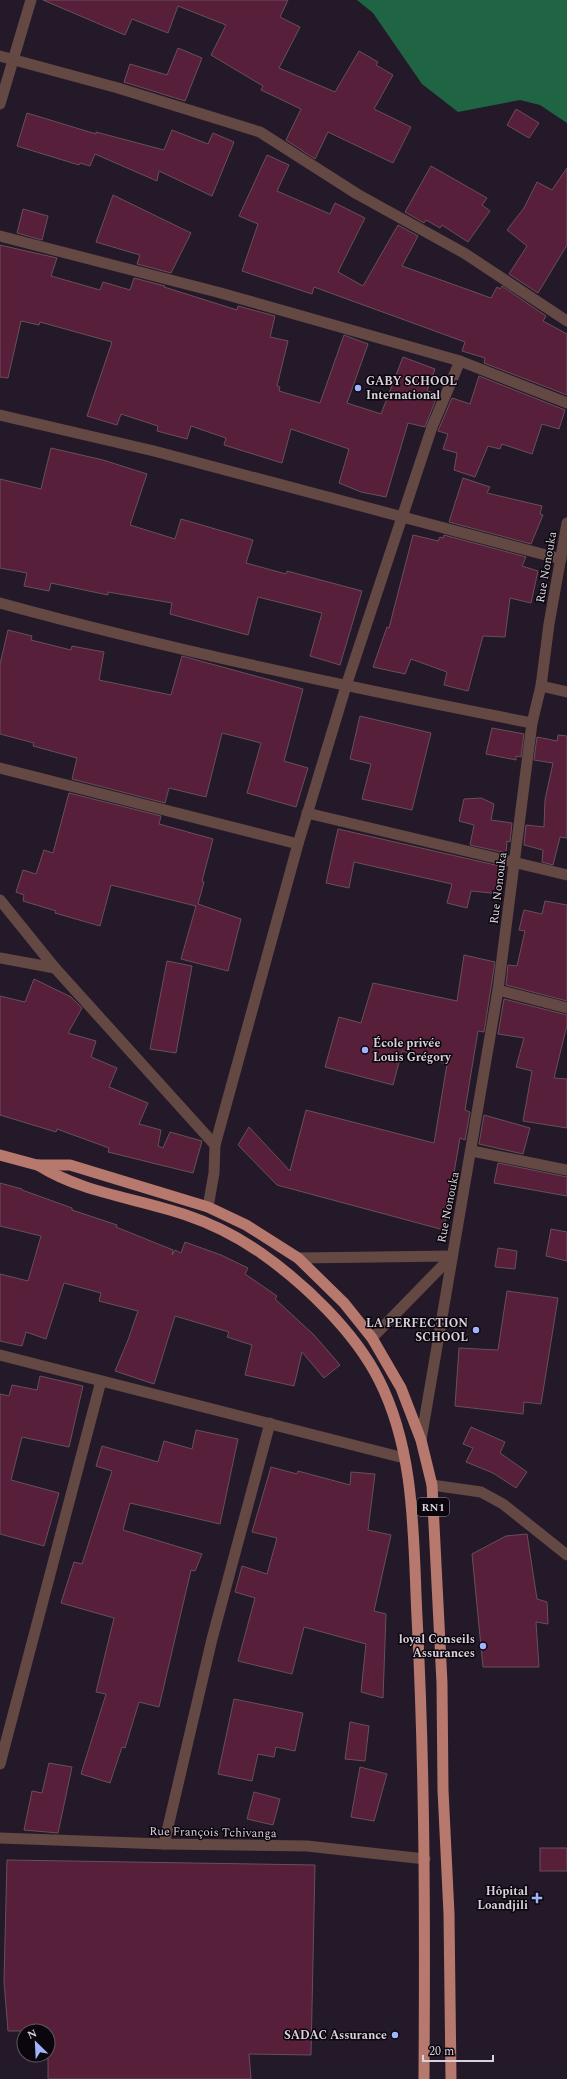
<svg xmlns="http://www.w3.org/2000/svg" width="567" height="2079" font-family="Spectral,serif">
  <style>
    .forest { fill: #1f6443 }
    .building { fill: #571f39; stroke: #675059 }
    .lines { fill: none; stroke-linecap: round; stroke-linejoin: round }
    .minor { stroke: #644843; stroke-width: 11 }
    .trunk { stroke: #b7786d; stroke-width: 11 }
    .poi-dot { fill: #a1b3fd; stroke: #0b060d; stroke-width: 1.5 }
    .labels { text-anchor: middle; stroke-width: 3; stroke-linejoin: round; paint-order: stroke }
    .shield { fill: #0b060d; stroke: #9b959e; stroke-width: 1 }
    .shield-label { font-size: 11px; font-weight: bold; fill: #d9d2dc }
    .poi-label { font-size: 12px; font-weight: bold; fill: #d9d2dc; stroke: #0b060d; text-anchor: end }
    .street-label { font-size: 12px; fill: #d9d2dc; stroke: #0b060d }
  </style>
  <rect width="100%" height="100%" fill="#241928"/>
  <!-- forest -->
  <polygon class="forest" points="357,0 567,0 567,123 540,105 520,100 458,112 422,84 373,13"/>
  <!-- building -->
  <g class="building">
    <polygon points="43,0 288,0 280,17 300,27 279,68 335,92 359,51 378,62 376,65 393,75 374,109 411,127 393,163 328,132 315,159 286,140 301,109 261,90 263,86 211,55 226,25 178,6 168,33 132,19 125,35"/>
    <polygon points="178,48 202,58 185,101 124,82 130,64 167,75"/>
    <polygon points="516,109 539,123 529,138 507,125"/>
    <polygon points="27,113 96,134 96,132 164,150 172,130 208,144 213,133 234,142 212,196 159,171 157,181 95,154 90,166 80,163 79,165 17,146"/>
    <polygon points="267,155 289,165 277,191 330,214 335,203 365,218 338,272 363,286 398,225 418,236 402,266 491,298 497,287 500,289 502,286 546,316 543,321 567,334 567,395 484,363 485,358 462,351 465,342 314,287 312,294 242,271 258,224 239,216"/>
    <polygon points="431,166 487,198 482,205 490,211 468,242 442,225 440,228 426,220 424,223 405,212"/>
    <polygon points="567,168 567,245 538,293 509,274 527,246 507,230 524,208 537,182 552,190"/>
    <polygon points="113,195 191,233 171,273 137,264 140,255 96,242"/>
    <polygon points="23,209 48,216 42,240 17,233"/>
    <polygon points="0,245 57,258 51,276 100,290 103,282 130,290 134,278 165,286 164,287 237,310 238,306 275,316 270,337 288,341 277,386 280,387 279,391 320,403 344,335 368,344 347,403 381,414 403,357 435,369 427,391 438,394 425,427 408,423 386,497 361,492 339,483 349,449 291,429 282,463 224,445 226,438 191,426 187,439 157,431 158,426 121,414 117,425 87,416 112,342 40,322 39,325 21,321 8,378 0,377"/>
    <polygon points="479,376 565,410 559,429 542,424 532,454 502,444 500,449 488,446 475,477 454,470 457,453 443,449 448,434 438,431 452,398 470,404"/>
    <polygon points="51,448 103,460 147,474 130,525 175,539 181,519 253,540 246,563 286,574 287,571 362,591 340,665 310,656 322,613 258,597 248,635 170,614 172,603 108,592 108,595 51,583 49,591 24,586 27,573 0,568 0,479 41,489"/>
    <polygon points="463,478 490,487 487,493 542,506 540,514 543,515 531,544 449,522"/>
    <polygon points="413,535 438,541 440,537 443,538 444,535 526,557 522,566 538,571 531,603 510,598 505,637 483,636 468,691 444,685 447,672 411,659 405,674 373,667 387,627 389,628"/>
    <polygon points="8,630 32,636 31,640 71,650 72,646 104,652 99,680 171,695 182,656 303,689 284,761 308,768 296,807 247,793 261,743 222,733 206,797 169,788 165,803 72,779 77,758 33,746 34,743 0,734 0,664"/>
    <polygon points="360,716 431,733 412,810 362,799 371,764 350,759"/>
    <polygon points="492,728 524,734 521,757 516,756 516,760 486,754"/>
    <polygon points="558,735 567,736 567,838 560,837 553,865 542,862 543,850 524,845 526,825 544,827 545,800 553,763 534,760 537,737 557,741"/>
    <polygon points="69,793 161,816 159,824 213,839 202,881 204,882 198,904 241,919 228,971 181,959 196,906 111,885 100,926 55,913 56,911 23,901 24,895 16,892 23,870 36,874 44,850 53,853"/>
    <polygon points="481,798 494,804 491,820 512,823 510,842 507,841 506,853 470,845 474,825 459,821 464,799"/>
    <polygon points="338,829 504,867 501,894 471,891 467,908 447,903 452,884 354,862 349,888 326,883"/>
    <polygon points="545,901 567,905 567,1001 506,985 508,965 517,966 525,931 519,930 524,910 542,914"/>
    <polygon points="464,955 495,962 484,1032 478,1031 465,1110 470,1112 465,1140 460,1138 444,1230 277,1185 238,1145 249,1127 290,1171 306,1110 434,1143 447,1064 402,1051 393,1085 325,1067 339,1017 361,1023 373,983 457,1001"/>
    <polygon points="167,961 192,966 176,1053 150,1049"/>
    <polygon points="34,979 71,997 82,1008 68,1033 96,1041 91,1057 117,1068 109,1087 148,1103 139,1124 161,1130 158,1146 163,1148 170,1132 202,1141 193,1173 108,1152 109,1148 57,1129 56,1132 0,1115 0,996 25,1002"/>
    <polygon points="504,999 567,1015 567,1025 554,1078 567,1079 567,1128 523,1121 532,1071 516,1067 524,1038 498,1034"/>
    <polygon points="484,1115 530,1128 523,1154 479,1144"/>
    <polygon points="498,1163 567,1177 567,1196 494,1183"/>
    <polygon points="0,1183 22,1189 22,1190 72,1208 72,1210 117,1225 116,1227 173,1250 172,1255 175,1250 181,1253 185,1242 221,1255 248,1268 245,1274 277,1296 275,1299 314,1335 340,1365 324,1378 302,1352 294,1386 245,1375 252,1345 227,1337 229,1332 175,1316 154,1384 115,1371 128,1340 138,1311 99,1301 101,1293 64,1283 46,1339 26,1332 22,1346 0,1341 0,1274 28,1281 41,1236 0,1226"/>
    <polygon points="551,1229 567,1232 567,1261 546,1256"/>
    <polygon points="498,1248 517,1251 515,1269 495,1267"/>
    <polygon points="507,1291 558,1298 541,1404 524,1402 523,1414 455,1406 459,1348 498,1350"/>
    <polygon points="40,1376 83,1386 69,1447 22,1437 11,1480 59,1493 44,1546 0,1534 0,1394 9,1396 12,1385 37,1390"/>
    <polygon points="471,1427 505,1442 500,1453 527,1472 516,1488 493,1473 466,1462 473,1448 463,1444"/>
    <polygon points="196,1430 238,1439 220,1524 130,1503 123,1530 202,1554 195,1571 191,1570 159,1707 139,1702 125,1748 122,1747 110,1783 81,1774 106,1694 96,1692 114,1618 61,1603 74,1562 82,1564 112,1471 96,1466 102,1446 158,1462 164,1441 192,1449"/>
    <polygon points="271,1467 297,1474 298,1471 350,1485 351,1472 375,1474 368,1530 391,1535 374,1611 386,1614 383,1698 361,1692 366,1644 304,1627 292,1674 238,1661 255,1598 235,1592 242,1566 267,1574 277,1538 252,1532"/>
    <polygon points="527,1534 537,1599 547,1602 548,1624 536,1622 539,1667 483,1667 472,1554 506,1536"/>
    <polygon points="234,1699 303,1713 295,1751 276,1747 274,1757 258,1754 252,1781 218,1774"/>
    <polygon points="350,1722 369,1726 365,1761 345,1759"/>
    <polygon points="49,1763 72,1767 58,1833 24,1830 32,1791 42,1793"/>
    <polygon points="360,1767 387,1774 374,1821 351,1817"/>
    <polygon points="254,1792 280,1799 273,1825 247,1819"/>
    <rect x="540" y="1848" width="27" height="23"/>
    <polygon points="7,1860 315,1865 311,2055 249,2054 251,2079 48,2079 48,2031 8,2031 4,1981"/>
  </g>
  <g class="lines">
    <!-- minor -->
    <g class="minor">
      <polyline points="0,56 118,88 260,132 357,194 464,253 567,321"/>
      <polyline points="0,104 31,0"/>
      <polyline points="0,236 217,292 460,361 567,403"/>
      <polyline points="0,415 154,451 561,559"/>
      <path d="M0,603C175,651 353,688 532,723"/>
      <polyline points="541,686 567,692"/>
      <polyline points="0,768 298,844"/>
      <polyline points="307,813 567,875"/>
      <polyline points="0,900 55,968 215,1145"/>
      <polyline points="0,958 55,968"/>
      <polyline points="498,990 567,1008"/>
      <polyline points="472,1151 567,1170"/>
      <polyline points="208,1207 214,1173 215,1145 298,844 346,686 432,427 460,361"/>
      <polyline points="298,1258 452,1256"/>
      <polyline points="372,1338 452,1256"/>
      <polyline points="0,1355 404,1458"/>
      <polyline points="421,1440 498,990 532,723 541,686 549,624 567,523"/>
      <polyline points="432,1485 481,1492 503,1504 567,1555"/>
      <polyline points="0,1764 101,1381"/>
      <polyline points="0,1838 164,1844 307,1846 425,1859"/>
      <polyline points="164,1844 212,1639 270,1423"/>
    </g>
    <!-- trunk -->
    <g class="trunk">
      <polyline points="0,1155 37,1165 70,1165 208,1207 246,1225 298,1258 344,1303 372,1338 401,1388 421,1440 432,1485 442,1683 443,1790 449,1914 451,2079"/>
      <path d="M38,1165C82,1193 137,1198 186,1215C213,1224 238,1237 261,1253C305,1284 355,1332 379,1380C416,1453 413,1538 417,1617C425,1771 425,1925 424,2079"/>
    </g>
  </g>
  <!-- markers -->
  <g class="poi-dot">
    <circle cx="358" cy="388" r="4"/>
    <circle cx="365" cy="1050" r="4"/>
    <circle cx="476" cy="1330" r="4"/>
    <circle cx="483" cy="1646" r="4"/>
    <path d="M535 1892h4v4h4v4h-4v4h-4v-4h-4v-4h4z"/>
    <circle cx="395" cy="2035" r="4"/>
  </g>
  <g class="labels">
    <!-- shield labels -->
    <rect class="shield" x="417" y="1498" width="32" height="18" rx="3"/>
    <g class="shield-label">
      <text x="433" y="1511">RN1</text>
    </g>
    <!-- poi labels -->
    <g class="poi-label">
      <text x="366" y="385" text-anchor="start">GABY SCHOOL<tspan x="366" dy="14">International</tspan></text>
      <text x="373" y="1047" text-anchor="start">École privée<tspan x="373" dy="14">Louis Grégory</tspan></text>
      <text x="468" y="1327">LA PERFECTION<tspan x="468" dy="14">SCHOOL</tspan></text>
      <text x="475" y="1643">loyal Conseils<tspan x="475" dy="14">Assurances</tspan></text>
      <text x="528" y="1895">Hôpital<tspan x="528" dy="14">Loandjili</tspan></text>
      <text x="387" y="2039">SADAC Assurance</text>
    </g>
    <!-- street labels -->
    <g class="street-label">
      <text transform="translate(546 567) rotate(-80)" y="4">Rue Nonouka</text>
      <text transform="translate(498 888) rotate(-83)" y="4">Rue Nonouka</text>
      <text transform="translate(448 1207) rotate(-79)" y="4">Rue Nonouka</text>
      <text transform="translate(213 1832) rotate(1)" y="4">Rue François Tchivanga</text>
    </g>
  </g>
  <!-- north arrow -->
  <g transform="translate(36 2043) rotate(336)"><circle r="19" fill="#0b060d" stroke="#5d5860"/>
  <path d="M0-3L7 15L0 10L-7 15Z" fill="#a1b3fd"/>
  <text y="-6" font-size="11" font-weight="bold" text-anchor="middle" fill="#d9d2dc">N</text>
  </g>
  <!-- scale -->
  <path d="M423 2055v6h70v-6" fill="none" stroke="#d9d2dc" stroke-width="2"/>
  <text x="429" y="2055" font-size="12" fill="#d9d2dc" stroke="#0b060d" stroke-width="3" paint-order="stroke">20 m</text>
</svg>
